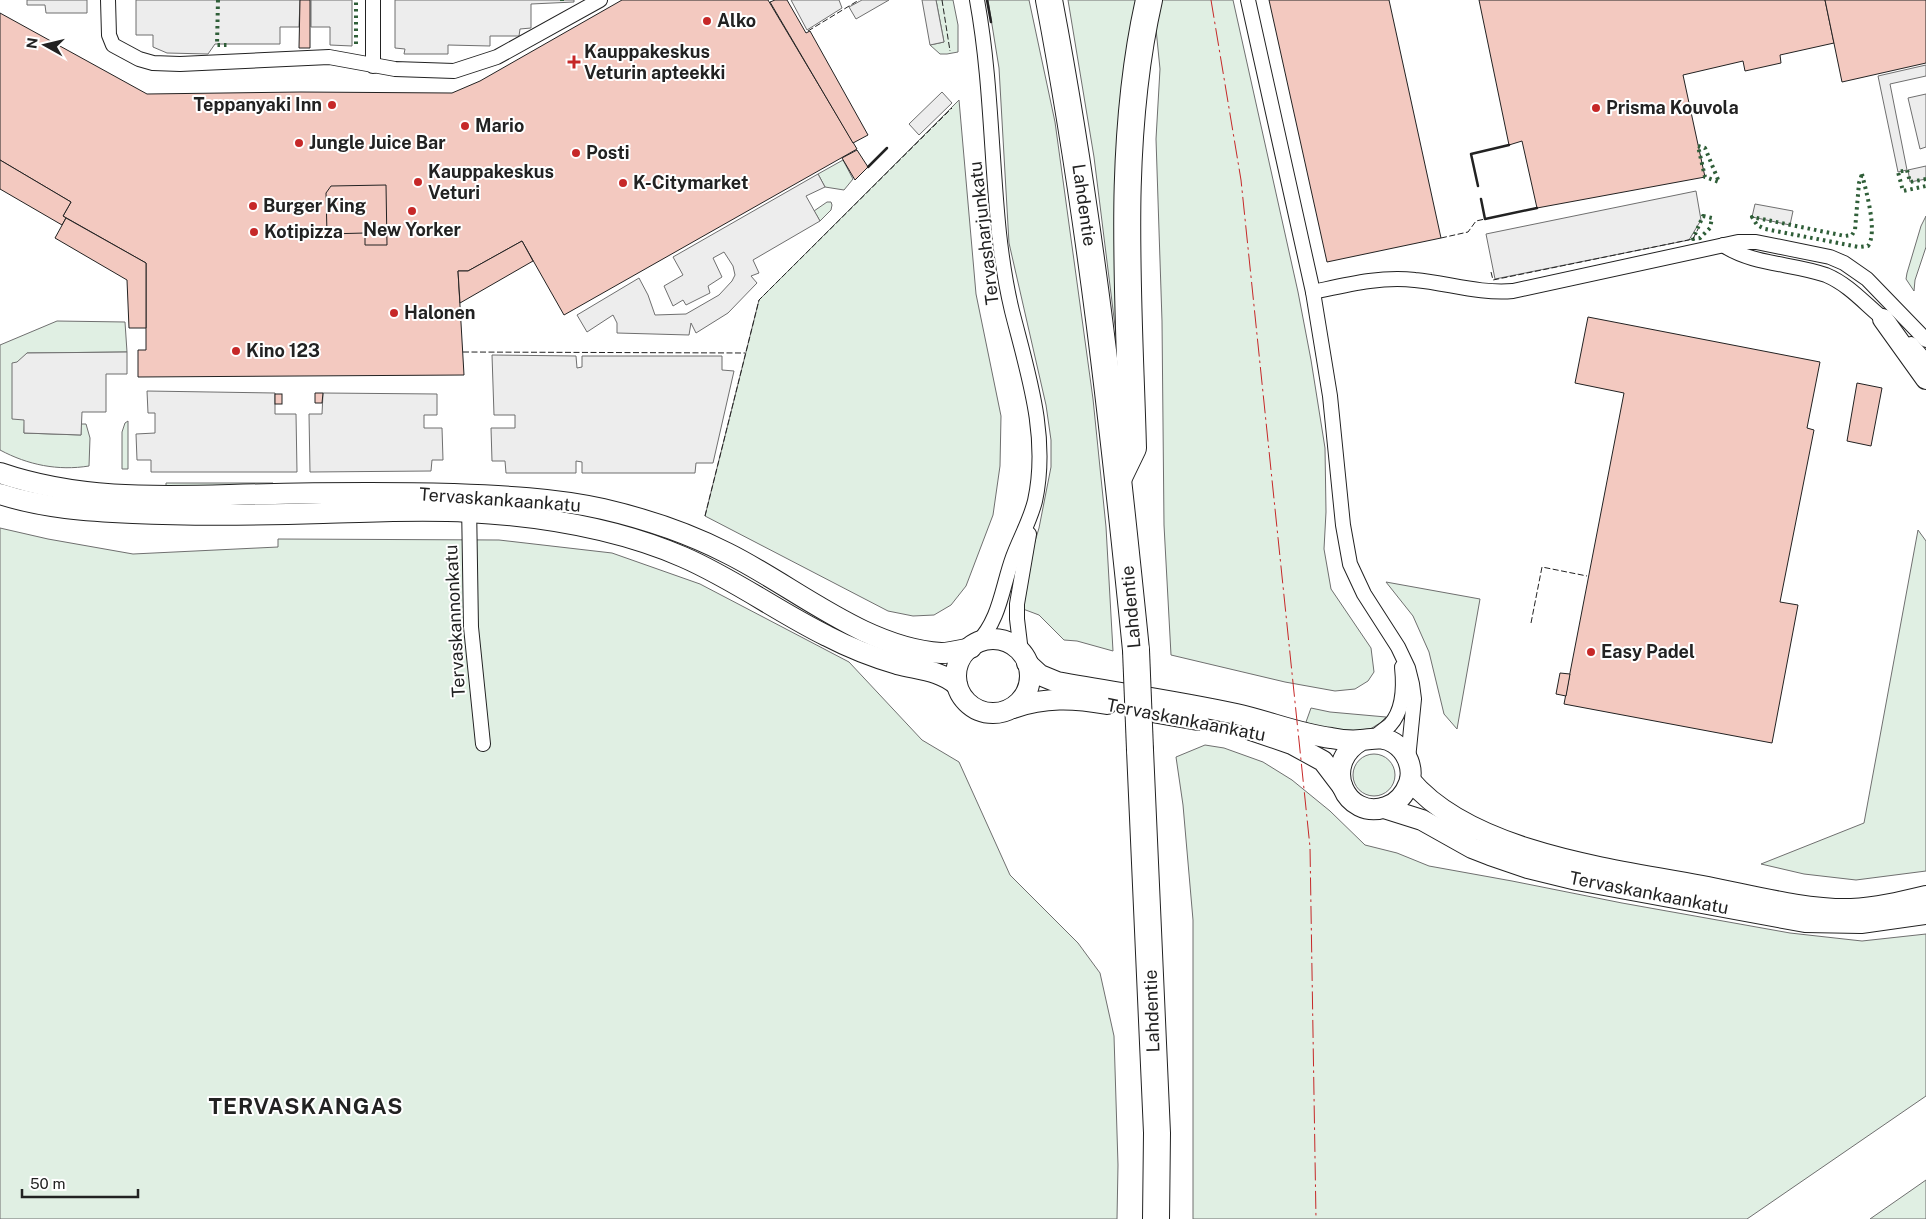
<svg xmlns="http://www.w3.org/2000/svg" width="1926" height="1219" font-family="'Public Sans',sans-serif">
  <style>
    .green { fill: #e0efe3; stroke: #6f6f6f }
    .parking { fill: #ededed; stroke: #6f6f6f }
    .building { fill: #f3c9c0; stroke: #222 }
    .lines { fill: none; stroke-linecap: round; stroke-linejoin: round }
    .street-casing { stroke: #222; stroke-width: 16 }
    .secondary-casing { stroke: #222; stroke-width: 22 }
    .highway-casing { stroke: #222; stroke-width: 28 }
    .street { stroke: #fff; stroke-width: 14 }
    .secondary { stroke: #fff; stroke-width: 20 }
    .highway { stroke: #fff; stroke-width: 26 }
    .highway-bridge-casing { stroke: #222; stroke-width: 28; stroke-linecap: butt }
    .highway-bridge { stroke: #fff; stroke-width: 26 }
    .hedge { stroke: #2f5e38; stroke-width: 4; stroke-dasharray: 2.5 4; stroke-linecap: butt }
    .fence { stroke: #222; stroke-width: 1; stroke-dasharray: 6 2.5; stroke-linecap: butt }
    .wall { stroke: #222; stroke-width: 2.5 }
    .power { stroke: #c62828; stroke-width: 1; stroke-dasharray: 18 4 2.5 4; stroke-linecap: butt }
    .poi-dot { fill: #c62828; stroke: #fff; stroke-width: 2 }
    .labels { text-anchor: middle; stroke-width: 4; stroke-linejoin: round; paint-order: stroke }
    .poi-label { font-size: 18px; font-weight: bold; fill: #222; stroke: #fff; text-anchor: start }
    .street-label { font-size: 18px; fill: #222; stroke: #fff }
    .district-label { font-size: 22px; font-weight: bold; letter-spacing: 1px; fill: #222; stroke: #fff }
  </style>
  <rect width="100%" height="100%" fill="#fff"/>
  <!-- green -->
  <g class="green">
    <polygon points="936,0 953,0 958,25 958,52 947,54 940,54 930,45 944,42"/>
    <polygon points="988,0 1029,0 1055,122 1093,399 1106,527 1113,651 1077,641 1064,640 1039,615 1023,609 1027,568 1039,528 1051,467 1051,440 1046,405 1009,243 999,68"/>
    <polygon points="1068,0 1140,0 1117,342 1094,157"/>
    <polygon points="1162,0 1233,0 1298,292 1311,360 1325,448 1326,512 1324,549 1331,589 1371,648 1374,672 1368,681 1355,689 1335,691 1285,682 1171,655 1164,525 1162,321 1156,139 1160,69 1156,29"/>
    <polygon points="959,100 976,294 1001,416 1000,466 993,515 966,586 951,605 934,615 913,616 888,611 705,516 759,300"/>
    <polygon points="843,160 853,179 844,190 825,187 818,174"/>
    <polygon points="827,202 831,202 832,205 831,210 820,221 814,211"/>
    <polygon points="1926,216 1926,247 1915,280 1914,291 1906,279 1907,273 1921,226"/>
    <path d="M57,321L125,322L127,352L27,353L24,433L81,435V424H86L90,438L89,466C58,471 28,465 0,450V345Z"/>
    <polygon points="128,421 128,469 122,469 122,432 125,423"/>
    <polygon points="166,483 273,483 274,487 166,488"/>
    <polygon points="0,528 48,539 133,554 278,547 278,539 499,540 612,553 700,584 849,662 922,740 959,762 1010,875 1078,943 1100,973 1114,1036 1118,1165 1117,1219 0,1219"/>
    <polygon points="1918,530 1926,541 1926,871 1856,880 1804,874 1761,864 1864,823"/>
    <polygon points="1386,582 1480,599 1457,729 1444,714 1429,652 1413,616"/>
    <polygon points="1311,708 1330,712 1386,717 1380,723 1367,731 1318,729 1306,722"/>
    <polygon points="1205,745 1224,748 1263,762 1292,780 1330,811 1365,845 1397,853 1429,866 1512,881 1622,903 1790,933 1862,941 1926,934 1926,1096 1747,1219 1193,1219 1193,920 1183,805 1176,757"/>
    <circle cx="1374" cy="775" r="21"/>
    <polygon points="1926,1180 1926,1219 1870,1219"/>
  </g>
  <!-- parking -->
  <g class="parking">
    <polygon points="27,0 87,0 87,13 46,13 45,5 27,5"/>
    <polygon points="136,0 300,0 299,27 280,27 280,44 215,44 208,54 167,53 153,47 153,35 136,35"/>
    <polygon points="311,0 352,0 352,46 330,45 330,27 311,27"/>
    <polygon points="395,0 574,0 574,2 531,4 531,28 520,29 519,36 490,36 490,46 448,45 448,54 404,54 405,49 395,48"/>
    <polygon points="791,0 839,0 842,8 807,30"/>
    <polygon points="862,0 889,0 856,19 849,7"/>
    <polygon points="922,0 936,0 944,42 930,45"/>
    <polygon points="1926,65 1926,76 1890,84 1907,170 1898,172 1878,76"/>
    <polygon points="942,92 952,103 919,135 909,124"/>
    <polygon points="1926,94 1926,147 1920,149 1908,98"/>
    <polygon points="1926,166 1926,179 1910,182 1908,170"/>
    <polygon points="818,174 825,187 806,196 820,221 753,260 759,273 751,276 757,283 728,313 696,333 691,323 689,335 617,333 617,323 613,315 587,332 577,315 639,278 648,295 655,315 686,314 719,295 732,281 735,275 733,266 724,252 713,258 722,277 708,286 710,293 686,305 683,300 673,306 664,286 683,275 673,257"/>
    <polygon points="1696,191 1701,220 1689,240 1495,279 1486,234"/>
    <polygon points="1755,204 1793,211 1790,225 1752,217"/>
    <polygon points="127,352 127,374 106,374 106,412 82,412 81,435 24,433 24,420 12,419 12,363 17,362 27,353"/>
    <polygon points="492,355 576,356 577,368 582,367 582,356 722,356 722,370 734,371 713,463 696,463 695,473 582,473 582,462 576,461 576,473 506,473 505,461 492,461 491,428 515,428 515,415 494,415"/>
    <polygon points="147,391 275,393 275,414 296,414 297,472 151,472 151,460 137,460 136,434 155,433 155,413 148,413"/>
    <polygon points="323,393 437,394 437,415 424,415 424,428 442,428 443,460 432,460 431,471 310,472 309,414 322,414"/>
  </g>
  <!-- building -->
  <g class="building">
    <polygon points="300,0 310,0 310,48 299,48"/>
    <polygon points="622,0 768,0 857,149 564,315 522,241 468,271 458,271 464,375 138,377 138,350 146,350 146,263 63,216 71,202 0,160 0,13 147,94 301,92 452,93 480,81"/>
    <polygon points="775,0 787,0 806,33 810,31 868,135 853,143 770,2"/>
    <polygon points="1269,0 1389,0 1441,238 1327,262"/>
    <polygon points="1479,0 1825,0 1834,43 1780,55 1781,63 1745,71 1743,61 1683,75 1705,177 1537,208 1522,141 1509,145"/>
    <polygon points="1825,0 1926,0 1926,63 1842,82"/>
    <polygon points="857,150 868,167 855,180 842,158"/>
    <polygon points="0,160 71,202 63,216 66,218 62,225 0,189"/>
    <polygon points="386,185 387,245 365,245 365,233 327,234 326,193 331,186"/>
    <polygon points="66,218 146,263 146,328 129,328 127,280 55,238"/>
    <polygon points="522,241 533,261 460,303 458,271 468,271"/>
    <polygon points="1588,317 1820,362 1807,428 1814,430 1780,602 1798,605 1772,743 1564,704 1624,393 1575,383"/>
    <polygon points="1857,383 1882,388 1871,446 1847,441"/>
    <polygon points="315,393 323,393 322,403 315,403"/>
    <rect x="275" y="394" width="7" height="10"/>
    <polygon points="1560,673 1570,674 1566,696 1556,694"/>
  </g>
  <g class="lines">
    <defs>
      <g id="street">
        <polyline points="108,0 109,35 113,45 139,59 153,63 180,64 329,57 395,69 454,71 497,57 600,0"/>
        <path d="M977,0C991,77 991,155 999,233C1002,260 1006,286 1012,311C1028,374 1049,436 1035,501C1030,521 1020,538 1013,557C1002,587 1000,620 977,643"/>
        <polyline points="1248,0 1313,292 1330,396 1343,525 1350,564 1364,594 1398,647 1408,668 1412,684 1414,699 1408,759"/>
        <polyline points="373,66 373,0"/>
        <path d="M1723,245C1753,265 1792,263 1826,275C1852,286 1868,308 1890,324"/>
        <path d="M1313,292C1346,285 1380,276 1415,280C1448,283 1479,294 1513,291L1738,242H1756L1830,257L1844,263L1867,279L1926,340"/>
        <polyline points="1911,344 1926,361"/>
        <polyline points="469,503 471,627 483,744"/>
        <polyline points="1021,652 1017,619 1017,604 1029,534"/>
        <path d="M1374,738C1379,733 1385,729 1390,725C1403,711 1404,686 1402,667"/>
      </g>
      <g id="secondary">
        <polyline points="1883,319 1926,379"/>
        <path d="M0,473C76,499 151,497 230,495C304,493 378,492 453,494C503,496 554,498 603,509C646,519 688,533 727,553C794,586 864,648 941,653C951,653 961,650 971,648"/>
        <path d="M0,494C43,508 88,511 133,513C196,516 260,515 323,513C371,512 420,509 468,512C541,516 616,528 683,557C734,579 778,612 827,636C850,648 873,657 897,664C920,670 939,670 957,685"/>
        <circle cx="993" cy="676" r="37"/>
        <path d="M1027,663L1040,675L1057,682C1117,693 1177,701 1236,714C1268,721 1299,734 1331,738C1341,740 1352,741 1361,740C1374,739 1383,736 1394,743C1407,751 1414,769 1409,783C1405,794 1398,803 1386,807C1346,821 1319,764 1362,740"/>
        <path d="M1013,708C1045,697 1073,698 1107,704"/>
        <polyline points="1135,709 1198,720"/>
        <polyline points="1251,730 1292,744 1323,761 1342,786"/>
        <path d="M1410,780C1472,854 1618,870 1708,887C1754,896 1805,910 1851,909C1876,908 1901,902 1926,896"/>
        <polyline points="1384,808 1422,820 1472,848 1490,855 1528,868 1577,880 1805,922 1861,923 1926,914"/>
      </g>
      <g id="highway">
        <path d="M1049,0C1090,215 1114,432 1136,650"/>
        <path d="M1119,477L1133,448C1129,299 1116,146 1149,0"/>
        <polyline points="1140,750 1157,1133 1156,1219"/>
      </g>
    </defs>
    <!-- street casing -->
    <use href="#street" class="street-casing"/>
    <!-- secondary casing -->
    <use href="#secondary" class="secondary-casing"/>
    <!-- highway casing -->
    <use href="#highway" class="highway-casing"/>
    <!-- street -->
    <use href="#street" class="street"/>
    <!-- secondary -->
    <use href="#secondary" class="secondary"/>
    <!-- highway -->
    <use href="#highway" class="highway"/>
    <defs>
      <polyline id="highway-bridge" points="1136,650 1140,750"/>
    </defs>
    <!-- highway-bridge casing -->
    <use href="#highway-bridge" class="highway-bridge-casing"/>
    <!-- highway-bridge -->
    <use href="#highway-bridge" class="highway-bridge"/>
    <!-- hedge -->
    <g class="hedge">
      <polyline points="218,0 217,45 227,45"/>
      <polyline points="562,0 562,1"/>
      <polyline points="356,44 356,0"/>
      <polygon points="1698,146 1705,148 1719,182 1705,177"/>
      <path d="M1862,174C1866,191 1878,232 1868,246L1859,247L1765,229L1757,225L1752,217L1845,236L1852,235L1855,230L1859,183Z"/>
      <polyline points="1926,179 1910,182 1907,170 1898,172 1903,191 1926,186"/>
      <polygon points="1703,216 1712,218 1710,228 1700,238 1693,239"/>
    </g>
    <!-- fence -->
    <g class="fence">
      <polyline points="942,0 950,51"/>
      <polyline points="808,31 859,0"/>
      <polyline points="1441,238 1468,232 1476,221 1485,219"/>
      <polyline points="1491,272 1493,280 1693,239 1698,229"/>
      <polyline points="463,352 745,353"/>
      <polyline points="705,516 759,300 952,108"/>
      <polyline points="1531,623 1542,567 1587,576"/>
    </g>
    <!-- wall -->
    <g class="wall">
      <polyline points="987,0 991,22"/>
      <polyline points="868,167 887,148"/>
      <polyline points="1478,186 1471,154 1509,145"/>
      <polyline points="1481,199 1485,219 1537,208"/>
    </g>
    <!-- power -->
    <polyline class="power" points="1211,0 1241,180 1310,847 1316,1219"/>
  </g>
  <!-- markers -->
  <g class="poi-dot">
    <circle cx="707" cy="21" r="5"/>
    <path d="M571.5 54.5h5v5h5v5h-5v5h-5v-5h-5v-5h5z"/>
    <circle cx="332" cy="105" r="5"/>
    <circle cx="1596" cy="108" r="5"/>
    <circle cx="465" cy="126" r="5"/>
    <circle cx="299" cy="143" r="5"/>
    <circle cx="576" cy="153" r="5"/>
    <circle cx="418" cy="182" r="5"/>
    <circle cx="623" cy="183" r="5"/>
    <circle cx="253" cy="206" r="5"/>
    <circle cx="412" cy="211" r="5"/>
    <circle cx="254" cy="232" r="5"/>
    <circle cx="394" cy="313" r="5"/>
    <circle cx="236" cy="351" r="5"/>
    <circle cx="1591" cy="652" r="5"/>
  </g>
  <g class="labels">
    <!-- poi labels -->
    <g class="poi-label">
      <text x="717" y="27">Alko</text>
      <text x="584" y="58">Kauppakeskus<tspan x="584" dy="21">Veturin apteekki</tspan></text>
      <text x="322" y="111" text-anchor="end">Teppanyaki Inn</text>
      <text x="1606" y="114">Prisma Kouvola</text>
      <text x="475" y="132">Mario</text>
      <text x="309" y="149">Jungle Juice Bar</text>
      <text x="586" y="159">Posti</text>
      <text x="428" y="178">Kauppakeskus<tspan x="428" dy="21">Veturi</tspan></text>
      <text x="633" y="189">K-Citymarket</text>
      <text x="263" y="212">Burger King</text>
      <text x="412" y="236" text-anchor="middle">New Yorker</text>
      <text x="264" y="238">Kotipizza</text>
      <text x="404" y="319">Halonen</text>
      <text x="246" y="357">Kino 123</text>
      <text x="1601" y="658">Easy Padel</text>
    </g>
    <!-- street labels -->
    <g class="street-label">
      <text transform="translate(1084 205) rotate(82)" y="6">Lahdentie</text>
      <text transform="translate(984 233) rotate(-97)" y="6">Tervasharjunkatu</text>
      <text transform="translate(500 500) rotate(4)" y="6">Tervaskankaankatu</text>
      <text transform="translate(1131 607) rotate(-95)" y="6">Lahdentie</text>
      <text transform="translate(455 621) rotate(-93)" y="6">Tervaskannonkatu</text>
      <text transform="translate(1186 720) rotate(11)" y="6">Tervaskankaankatu</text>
      <text transform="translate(1649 893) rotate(11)" y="6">Tervaskankaankatu</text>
      <text transform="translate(1152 1011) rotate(-92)" y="6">Lahdentie</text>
    </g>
    <!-- district labels -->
    <g class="district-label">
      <text x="306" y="1114">TERVASKANGAS</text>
    </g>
  </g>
  <!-- north arrow -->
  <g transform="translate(45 45) rotate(278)" stroke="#ffffff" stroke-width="4" paint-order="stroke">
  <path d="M0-4L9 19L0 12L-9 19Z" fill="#222222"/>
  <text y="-8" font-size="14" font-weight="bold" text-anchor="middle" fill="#222222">N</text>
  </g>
  <!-- scale -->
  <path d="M22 1189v8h116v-8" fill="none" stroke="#222222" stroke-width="2.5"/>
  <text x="30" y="1189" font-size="15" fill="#222222" stroke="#ffffff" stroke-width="4" paint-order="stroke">50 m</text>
</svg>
